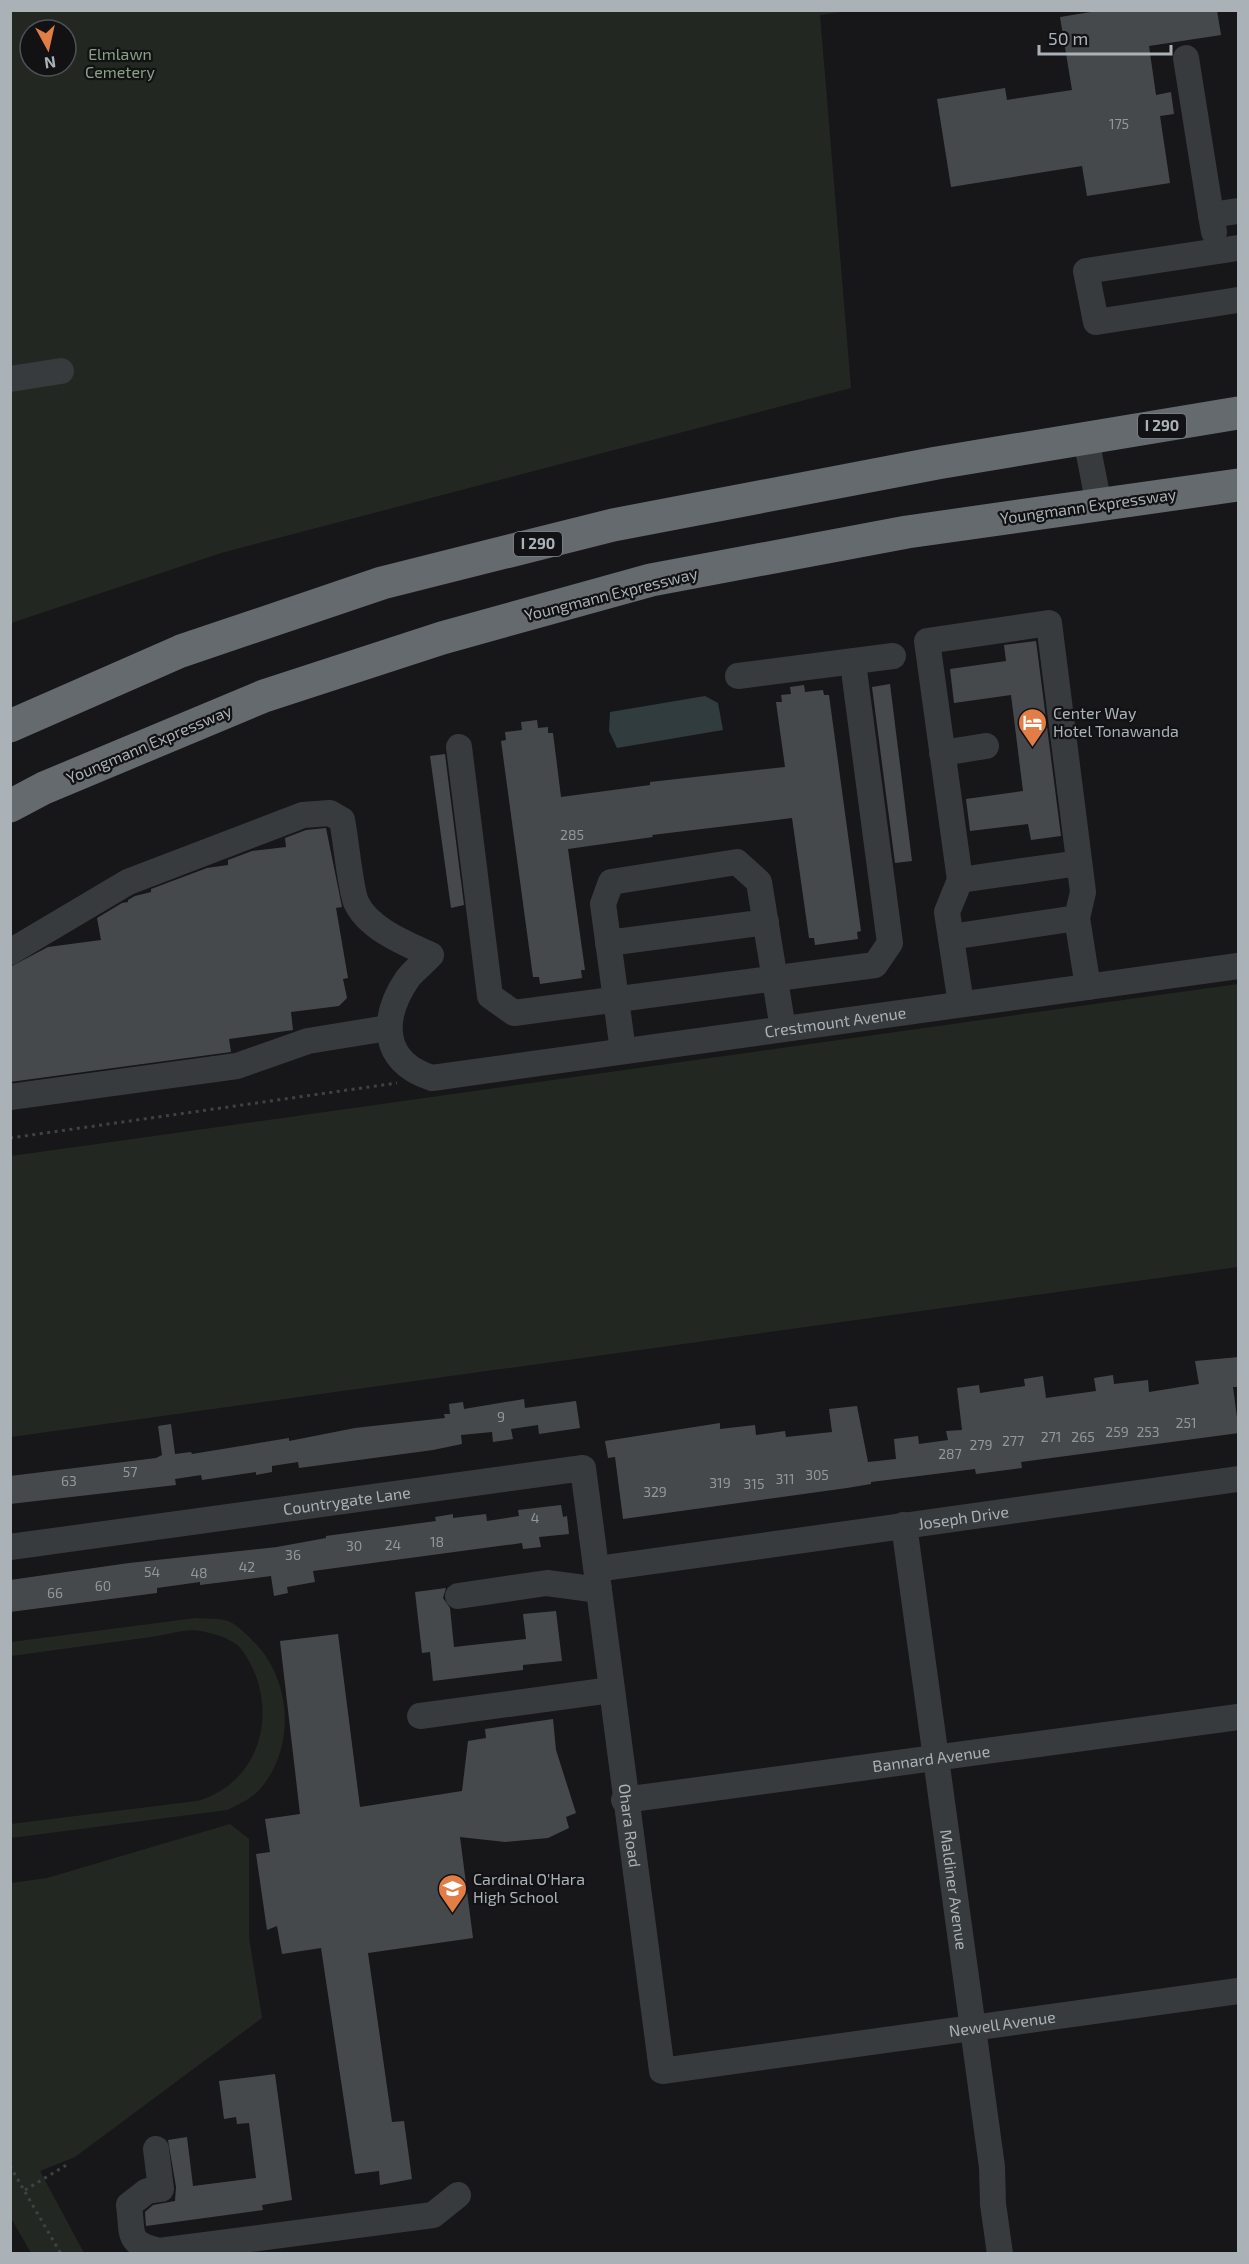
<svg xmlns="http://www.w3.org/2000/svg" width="1249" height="2264" font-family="'Exo 2',sans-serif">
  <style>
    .green { fill: #222821; fill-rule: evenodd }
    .water { fill: #303c3e }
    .building { fill: #46494b }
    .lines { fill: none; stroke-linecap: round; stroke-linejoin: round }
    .path { stroke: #3e4244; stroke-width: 3; stroke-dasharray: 3 4.5; stroke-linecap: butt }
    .minor { stroke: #383b3d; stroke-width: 26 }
    .highway { stroke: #656a6e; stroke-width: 33 }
    .labels { text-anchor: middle; stroke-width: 4.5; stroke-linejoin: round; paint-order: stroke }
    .number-label { font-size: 14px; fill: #91989c }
    .shield { fill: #121214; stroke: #7c8286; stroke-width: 1.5 }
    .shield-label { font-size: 15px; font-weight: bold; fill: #aab2b7 }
    .park-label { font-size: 16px; fill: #8aa183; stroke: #121214 }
    .street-label { font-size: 16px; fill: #aab2b7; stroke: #121214 }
    .poi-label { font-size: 16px; fill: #aab2b7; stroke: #121214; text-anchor: start }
  </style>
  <rect width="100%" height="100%" fill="#171719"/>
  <!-- green -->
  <g class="green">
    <path d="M10,11H848L820,15L851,388L221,553L11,623ZM30,30H66V66H30Z"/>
    <polygon points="1238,984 1238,1267 11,1437 11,1156"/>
    <path d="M196,1618C205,1619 219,1618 228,1621C238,1625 249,1637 256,1644C292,1683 295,1747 261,1788C253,1798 239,1804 227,1810L11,1838V1824L197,1801C255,1785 277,1722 253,1669C248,1659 242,1646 231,1641C223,1636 210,1633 201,1631C187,1628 166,1635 151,1637C104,1643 57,1650 11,1656V1642Z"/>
    <polygon points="230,1824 249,1839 249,1938 262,2018 75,2157 40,2171 84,2253 31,2253 11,2218 11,1883 47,1878"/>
  </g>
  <!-- water -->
  <polygon class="water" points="705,696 718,703 723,730 617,748 609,731 610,712"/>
  <!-- building -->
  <g class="building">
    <polygon points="1103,10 1217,10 1221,35 1149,46 1156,95 1171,92 1174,114 1160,116 1170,183 1087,196 1082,166 951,187 937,99 1005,88 1007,100 1072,90 1060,17"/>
    <polygon points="1036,641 1061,836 1031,840 1028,824 970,831 966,799 1023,791 1011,695 954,703 950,669 1006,661 1004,645"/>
    <polygon points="890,684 912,861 895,863 872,687"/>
    <polygon points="804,685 805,692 823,690 824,695 829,695 861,931 857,932 858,939 815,945 814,938 809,938 792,818 652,835 653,837 568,849 585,970 581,970 582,978 540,984 539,977 533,977 501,741 506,740 505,732 522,730 521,722 537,720 538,728 548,727 548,733 553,733 561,797 650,785 650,782 785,767 776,702 782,702 781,695 791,694 790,687"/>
    <polygon points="445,754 464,905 451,908 430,756"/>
    <polygon points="326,828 342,907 336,908 348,978 343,979 347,998 339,1006 291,1012 293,1030 229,1039 231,1052 10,1082 10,967 48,947 101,940 97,918 122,903 128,902 128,900 135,896 151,892 151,889 207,868 228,865 228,860 252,851 286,847 285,838 306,830"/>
    <polygon points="1239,1357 1239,1387 1233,1387 1239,1433 1021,1462 1022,1468 976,1474 975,1469 871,1482 871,1484 847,1488 623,1519 615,1457 608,1458 605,1441 720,1423 720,1429 755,1425 756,1435 785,1431 786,1437 832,1432 829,1409 857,1406 868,1462 896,1459 894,1439 918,1436 919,1444 948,1440 946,1431 962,1430 957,1388 979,1385 980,1393 1025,1386 1024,1379 1043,1376 1046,1398 1096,1391 1094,1378 1113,1375 1114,1384 1148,1380 1149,1392 1199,1384 1195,1361"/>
    <polygon points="524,1399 525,1408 576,1401 580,1428 539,1434 538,1425 511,1429 513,1439 493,1442 492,1432 461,1435 462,1444 433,1450 299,1468 298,1462 272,1466 272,1472 256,1475 256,1472 202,1480 201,1475 175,1479 176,1485 10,1504 10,1476 156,1458 162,1455 158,1426 171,1424 175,1454 191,1452 192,1454 289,1438 289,1441 355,1428 445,1418 444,1414 450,1414 449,1404 463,1402 464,1409"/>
    <polygon points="561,1505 563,1517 567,1516 569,1534 539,1537 541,1547 523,1549 522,1543 313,1571 315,1582 287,1587 288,1593 274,1596 271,1576 200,1585 200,1582 157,1588 157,1593 10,1612 10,1580 129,1563 277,1547 326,1538 326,1536 421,1523 436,1521 435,1517 453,1514 453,1518 486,1514 487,1521 519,1516 518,1510"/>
    <polygon points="446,1588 443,1598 450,1608 454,1647 526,1639 523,1614 556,1611 562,1661 523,1665 523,1670 433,1681 430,1652 422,1653 415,1592"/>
    <polygon points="338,1634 360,1807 462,1791 468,1741 486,1738 485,1729 553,1719 556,1750 576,1813 566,1817 569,1828 548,1838 505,1842 460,1837 473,1938 368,1953 392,2122 404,2121 412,2179 380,2185 379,2171 355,2174 321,1948 282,1954 277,1926 267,1930 256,1854 270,1852 265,1819 300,1814 280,1641"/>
    <polygon points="275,2074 292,2200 262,2205 263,2210 146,2226 145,2212 153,2205 175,2201 176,2187 168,2140 187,2137 193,2186 256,2178 249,2123 237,2124 236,2117 224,2119 219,2081"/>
  </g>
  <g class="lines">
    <!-- path -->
    <g class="path">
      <polyline points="10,1138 397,1083"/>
      <polyline points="10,2166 61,2254"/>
      <polyline points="25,2190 68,2164"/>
    </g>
    <!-- minor -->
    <g class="minor">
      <polyline points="1186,58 1211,215"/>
      <polyline points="1214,232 1211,215 1238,211"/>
      <polyline points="1238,248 1086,271 1096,322 1238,300"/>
      <polyline points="10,379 61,371"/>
      <polyline points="1086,439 1099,505"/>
      <polyline points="738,676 893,656"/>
      <polyline points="459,747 490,996 514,1013 875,965 890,943 853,663"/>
      <polyline points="942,753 986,746"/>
      <polyline points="960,880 1079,863"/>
      <polyline points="951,937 1077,918"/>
      <polyline points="608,943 766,922"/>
      <path id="s1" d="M10,952L128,882L303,815L330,813L342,820C346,839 350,887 356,902C368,929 407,944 431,955C424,963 414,970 408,978C381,1017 380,1062 432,1078L1238,966"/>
      <polyline points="961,1004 947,912 960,880 927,641 1049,623 1083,892 1077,918 1088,987"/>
      <polyline points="623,1051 603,904 611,882 737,862 759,882 783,1029"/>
      <polyline points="10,1097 237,1066 308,1041 388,1028"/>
      <path id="s2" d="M904,1525L992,2167L993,2204L1000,2254"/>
      <path id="s3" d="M10,1547L583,1468L662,2071L1238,1991"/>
      <path id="s4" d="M597,1569L1238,1479"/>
      <polyline points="458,1596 547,1583 599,1590"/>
      <polyline points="420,1716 611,1690"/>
      <path id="s5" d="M624,1800L1238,1717"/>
      <path d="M156,2149L161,2189L147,2191L129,2205C133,2235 126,2243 159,2251L433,2215L458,2195"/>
    </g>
    <!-- highway -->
    <g class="highway">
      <polyline points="10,726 181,651 382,583 613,525 937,463 1238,413"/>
      <polyline points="10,806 44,788 264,696 442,638 651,580 907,532 1238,485"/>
    </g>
  </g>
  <!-- icons -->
  <defs>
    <symbol id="hotel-pin" viewBox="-11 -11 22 30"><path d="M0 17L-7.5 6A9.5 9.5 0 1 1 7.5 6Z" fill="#e27d45" stroke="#121214"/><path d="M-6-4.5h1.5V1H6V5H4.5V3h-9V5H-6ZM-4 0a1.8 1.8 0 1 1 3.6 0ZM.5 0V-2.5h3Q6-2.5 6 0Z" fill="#fff"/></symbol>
    <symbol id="school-pin" viewBox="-11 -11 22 30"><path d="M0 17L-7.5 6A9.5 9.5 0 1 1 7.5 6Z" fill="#e27d45" stroke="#121214"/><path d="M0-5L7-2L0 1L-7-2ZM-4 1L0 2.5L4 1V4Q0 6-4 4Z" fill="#fff"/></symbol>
  </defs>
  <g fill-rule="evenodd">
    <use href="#hotel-pin" x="1016" y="706" width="33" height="45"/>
    <use href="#school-pin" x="436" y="1872" width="33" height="45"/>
  </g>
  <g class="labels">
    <!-- number labels -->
    <g class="number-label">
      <text x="1119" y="129">175</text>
      <text x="572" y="840">285</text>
      <text x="501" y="1422">9</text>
      <text x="1186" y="1428">251</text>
      <text x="1117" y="1437">259</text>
      <text x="1148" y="1437">253</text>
      <text x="1051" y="1442">271</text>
      <text x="1083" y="1442">265</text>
      <text x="1013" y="1446">277</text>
      <text x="981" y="1450">279</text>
      <text x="950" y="1459">287</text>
      <text x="130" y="1477">57</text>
      <text x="817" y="1480">305</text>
      <text x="785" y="1484">311</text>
      <text x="69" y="1486">63</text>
      <text x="720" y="1488">319</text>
      <text x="754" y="1489">315</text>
      <text x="655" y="1497">329</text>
      <text x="535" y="1523">4</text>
      <text x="437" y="1547">18</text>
      <text x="393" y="1550">24</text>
      <text x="354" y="1551">30</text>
      <text x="293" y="1560">36</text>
      <text x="247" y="1572">42</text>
      <text x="152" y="1577">54</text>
      <text x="199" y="1578">48</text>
      <text x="103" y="1591">60</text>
      <text x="55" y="1598">66</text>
    </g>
    <!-- shield labels -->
    <g class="shield">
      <rect x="1138" y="414" width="48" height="24" rx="4.5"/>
      <rect x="514" y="532" width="48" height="24" rx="4.5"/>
    </g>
    <g class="shield-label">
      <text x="1162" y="431">I 290</text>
      <text x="538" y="549">I 290</text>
    </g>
    <!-- park labels -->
    <g class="park-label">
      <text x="120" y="60">Elmlawn<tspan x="120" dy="18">Cemetery</tspan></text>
    </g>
    <!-- street labels -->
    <g class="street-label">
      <text transform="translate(1088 506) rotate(-8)" y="6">Youngmann Expressway</text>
      <text transform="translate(611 594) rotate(-14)" y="6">Youngmann Expressway</text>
      <text transform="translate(149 744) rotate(-23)" y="6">Youngmann Expressway</text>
      <text dy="6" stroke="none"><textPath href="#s1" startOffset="1107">Crestmount Avenue</textPath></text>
      <text dy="6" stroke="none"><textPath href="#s3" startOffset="340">Countrygate Lane</textPath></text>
      <text dy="6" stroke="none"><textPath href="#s4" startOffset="370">Joseph Drive</textPath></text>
      <text dy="6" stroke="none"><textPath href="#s5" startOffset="310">Bannard Avenue</textPath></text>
      <text dy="6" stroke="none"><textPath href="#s3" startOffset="939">Ohara Road</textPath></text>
      <text dy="6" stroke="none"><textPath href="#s2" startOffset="368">Maldiner Avenue</textPath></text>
      <text dy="6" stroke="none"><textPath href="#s3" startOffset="1530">Newell Avenue</textPath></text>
    </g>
    <!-- poi labels -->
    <g class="poi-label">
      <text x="1053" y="719">Center Way<tspan x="1053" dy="18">Hotel Tonawanda</tspan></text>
      <text x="473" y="1885">Cardinal O'Hara<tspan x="473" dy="18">High School</tspan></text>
    </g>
  </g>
  <!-- border -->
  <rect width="1249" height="2264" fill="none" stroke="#aab2b7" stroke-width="24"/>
  <!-- north arrow -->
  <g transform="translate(48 48) rotate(172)"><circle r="28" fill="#121214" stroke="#4f5255" stroke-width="1.5"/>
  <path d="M0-4.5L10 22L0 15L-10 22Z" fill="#e27d45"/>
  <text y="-9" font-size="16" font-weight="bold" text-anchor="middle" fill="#aab2b7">N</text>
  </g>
  <!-- scale -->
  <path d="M1039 45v9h132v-9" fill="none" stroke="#aab2b7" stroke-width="3"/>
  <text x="1048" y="45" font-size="18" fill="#aab2b7" stroke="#121214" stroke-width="4.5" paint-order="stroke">50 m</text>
</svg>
